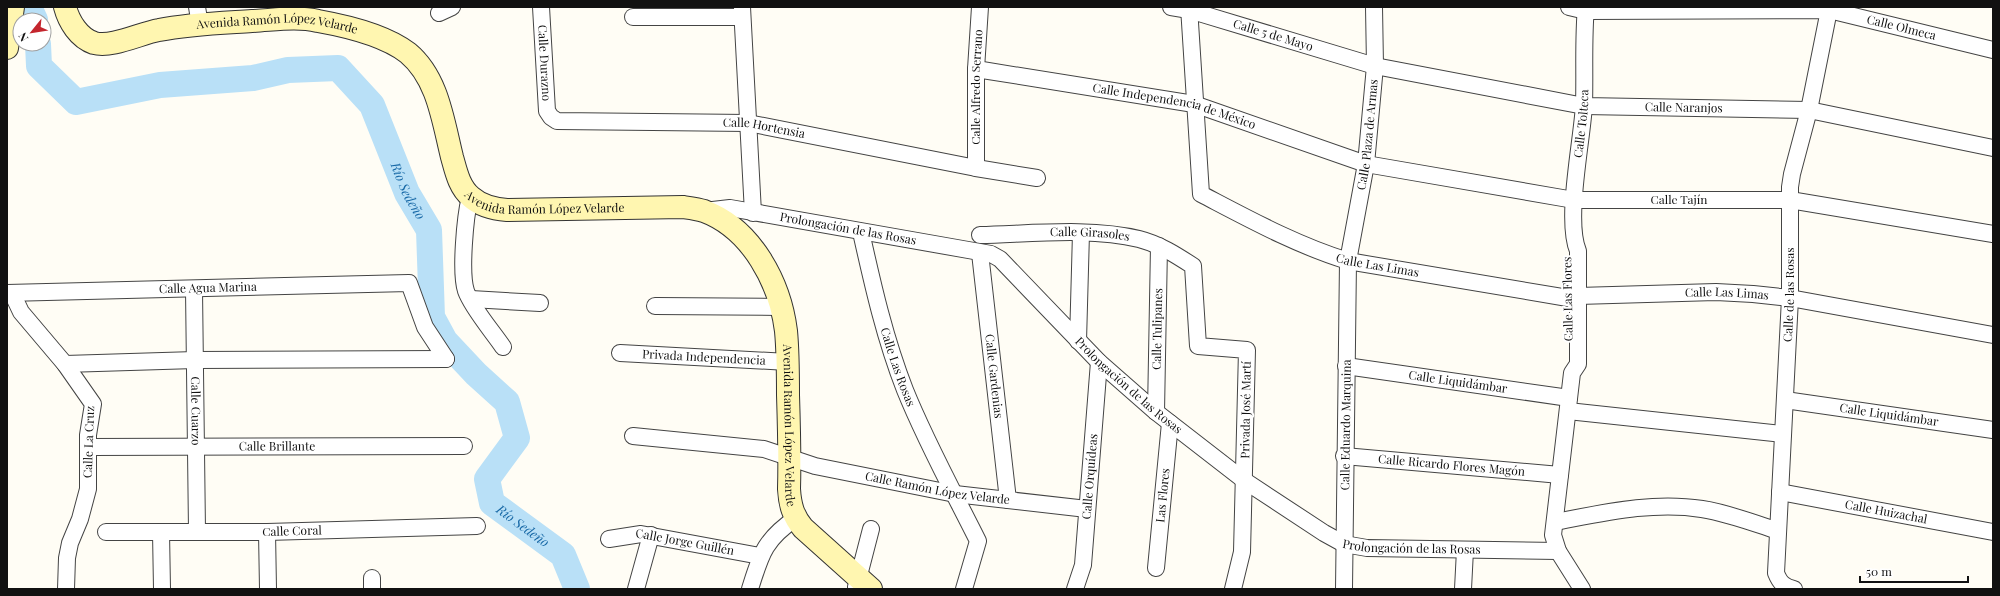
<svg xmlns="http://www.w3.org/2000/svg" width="2000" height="596" font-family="'Playfair Display',serif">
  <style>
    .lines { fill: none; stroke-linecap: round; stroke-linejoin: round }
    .river { stroke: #b9e0f7; stroke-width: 26 }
    .street-casing { stroke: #444; stroke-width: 18 }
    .secondary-casing { stroke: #333; stroke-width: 24 }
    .street { stroke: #fff; stroke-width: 16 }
    .secondary { stroke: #fff6b0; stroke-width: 22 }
    .labels { text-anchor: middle; stroke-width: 4; stroke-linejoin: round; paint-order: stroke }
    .street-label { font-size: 12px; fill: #111; stroke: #fff }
    .water-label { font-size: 13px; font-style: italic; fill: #1768a6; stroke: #fff }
  </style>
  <rect width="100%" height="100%" fill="#fffdf5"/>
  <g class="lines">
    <!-- river -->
    <g class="river">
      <polyline points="29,7 35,20"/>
      <path id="s1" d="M38,44L39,66L76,102L160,85L253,78L288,70L338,68L372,105L407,193L429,230L432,317L445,341L476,374L507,402L517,438L487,479L492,503L563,555L577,589"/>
    </g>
    <defs>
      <g id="street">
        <polyline points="197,7 200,25"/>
        <path id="s2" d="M541,7L547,111L551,117L557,121L748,123L976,168L1037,178"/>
        <polyline points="742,7 753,213"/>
        <path id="s3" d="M1171,7L1189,10L1375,66L1584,106L1809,110L1993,148"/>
        <path id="s4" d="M1189,7L1201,194C1249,219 1296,245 1348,261L1568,298"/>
        <path id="s5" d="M1569,7L1586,11L1829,10L1993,50"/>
        <polyline points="439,13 452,7"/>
        <polyline points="633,17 742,17"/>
        <path id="s6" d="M976,69L1194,104L1366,164L1574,200H1790L1993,234"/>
        <path id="s7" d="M976,168V69L980,7"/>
        <path d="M470,197C465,217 460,273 466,291C472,308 493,332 503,347"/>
        <path id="s8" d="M704,211L730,208L991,254L1000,259L1099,362L1156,412L1245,481L1324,533L1344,544L1367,548L1558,551"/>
        <path id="s9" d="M861,232C873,286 885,339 905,390C926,442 953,491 978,541L964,589"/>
        <path id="s10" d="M980,235C1029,234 1091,227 1139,239C1159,244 1176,255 1193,266L1198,346L1247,350L1242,552L1233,589"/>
        <path id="s11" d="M980,253L1008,500"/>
        <path id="s12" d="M194,290L197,531"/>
        <path id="s13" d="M7,293L409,283L425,327L446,359"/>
        <polyline points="12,293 21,312 65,364 93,404 88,435 88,489 80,519 70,543 67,558 66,589"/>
        <path id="s14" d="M1578,296L1716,292L1753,294L1790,298L1993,335"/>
        <polyline points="471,299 540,303"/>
        <polyline points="655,306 781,307"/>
        <polyline points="1078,341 1081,233"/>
        <path id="s15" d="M620,353L788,362"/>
        <polyline points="65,364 195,360 446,359"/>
        <path id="s16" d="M1346,366L1569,398"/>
        <path id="s17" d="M1785,400L1993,430"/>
        <polyline points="1568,411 1783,434"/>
        <path id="s18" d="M1156,412L1159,246"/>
        <path id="s19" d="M633,436L764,449L815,466L955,494L1087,509"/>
        <path id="s20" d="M89,447L464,446"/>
        <path id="s21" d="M1344,456L1560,475"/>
        <path id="s22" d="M1780,492L1993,532"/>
        <path d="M1555,522C1603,513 1653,501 1702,509C1728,513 1754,523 1778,531"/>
        <path id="s23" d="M106,532H267L477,526"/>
        <polyline points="161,532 162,589"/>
        <polyline points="267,532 268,589"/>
        <path id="s24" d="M609,539L641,534L760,556"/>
        <path id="s25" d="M1156,568L1170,423"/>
        <polyline points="372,578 372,589"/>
        <polyline points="856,587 871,529"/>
        <polyline points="636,589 651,535"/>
        <path d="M750,589C761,554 764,540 796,518"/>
        <path id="s26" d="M1075,589L1083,565L1099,362"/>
        <path id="s27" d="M1344,589L1348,261L1366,164L1375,66L1374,7"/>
        <polyline points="1463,589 1465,550"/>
        <path id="s28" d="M1582,589L1558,551L1553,535L1572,373L1578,364V251C1565,220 1582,141 1584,105C1585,73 1583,39 1586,7"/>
        <path id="s29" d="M1794,589C1784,587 1780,583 1776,573L1790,298V187L1792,174L1809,110L1829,10"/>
      </g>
      <g id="secondary">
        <path id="s30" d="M65,7C69,22 79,38 94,43C112,48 141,33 159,30C189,24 221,23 252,21C274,20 297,16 318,21C346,26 386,36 408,53C438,78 443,121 452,157C456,171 459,187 471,197C481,206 494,209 507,210L683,207C690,208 698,209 704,211C752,229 780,283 786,331C788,352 788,374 788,395C789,426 790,457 789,489C790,505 793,516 803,528L871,589"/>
        <polyline points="7,48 13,7"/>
      </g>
    </defs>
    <!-- street casing -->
    <use href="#street" class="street-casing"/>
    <!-- secondary casing -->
    <use href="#secondary" class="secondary-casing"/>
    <!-- street -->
    <use href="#street" class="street"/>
    <!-- secondary -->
    <use href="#secondary" class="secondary"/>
  </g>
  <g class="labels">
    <!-- street labels -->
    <g class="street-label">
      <text dy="4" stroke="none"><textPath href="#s5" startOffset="335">Calle Olmeca</textPath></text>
      <text dy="4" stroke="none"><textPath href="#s30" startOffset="234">Avenida Ramón López Velarde</textPath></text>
      <text dy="4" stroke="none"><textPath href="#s3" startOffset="106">Calle 5 de Mayo</textPath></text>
      <text dy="4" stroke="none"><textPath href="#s2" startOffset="56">Calle Durazno</textPath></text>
      <text dy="4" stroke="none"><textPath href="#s7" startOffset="81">Calle Alfredo Serrano</textPath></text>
      <text dy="4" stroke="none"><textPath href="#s6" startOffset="202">Calle Independencia de México</textPath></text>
      <text dy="4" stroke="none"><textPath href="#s3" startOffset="525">Calle Naranjos</textPath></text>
      <text dy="4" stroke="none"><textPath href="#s28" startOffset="477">Calle Tolteca</textPath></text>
      <text dy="4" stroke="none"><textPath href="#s2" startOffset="326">Calle Hortensia</textPath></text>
      <text dy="4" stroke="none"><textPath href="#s27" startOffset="456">Calle Plaza de Armas</textPath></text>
      <text dy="4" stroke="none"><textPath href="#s30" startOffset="606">Avenida Ramón López Velarde</textPath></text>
      <text dy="4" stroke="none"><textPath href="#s6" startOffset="719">Calle Tajín</textPath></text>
      <text dy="4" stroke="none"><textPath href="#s8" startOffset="146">Prolongación de las Rosas</textPath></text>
      <text dy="4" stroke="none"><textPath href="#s10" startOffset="110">Calle Girasoles</textPath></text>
      <text dy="4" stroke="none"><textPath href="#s4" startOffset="379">Calle Las Limas</textPath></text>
      <text dy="4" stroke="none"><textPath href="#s13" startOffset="201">Calle Agua Marina</textPath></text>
      <text dy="4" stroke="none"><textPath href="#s14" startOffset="149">Calle Las Limas</textPath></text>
      <text dy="4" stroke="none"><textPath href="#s29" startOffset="304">Calle de las Rosas</textPath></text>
      <text transform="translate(1568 299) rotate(-91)" y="4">Calle Las Flores</text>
      <text dy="4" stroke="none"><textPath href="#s18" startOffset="83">Calle Tulipanes</textPath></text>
      <text dy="4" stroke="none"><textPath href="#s15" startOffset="84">Privada Independencia</textPath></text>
      <text dy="4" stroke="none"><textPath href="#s9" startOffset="140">Calle Las Rosas</textPath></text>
      <text dy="4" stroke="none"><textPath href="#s11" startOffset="124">Calle Gardenias</textPath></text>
      <text dy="4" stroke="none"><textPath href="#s16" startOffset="113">Calle Liquidámbar</textPath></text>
      <text dy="4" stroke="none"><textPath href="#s8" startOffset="482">Prolongación de las Rosas</textPath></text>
      <text transform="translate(1246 410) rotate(-89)" y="4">Privada José Martí</text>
      <text dy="4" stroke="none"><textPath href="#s12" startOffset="121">Calle Cuarzo</textPath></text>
      <text dy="4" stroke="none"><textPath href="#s17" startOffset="105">Calle Liquidámbar</textPath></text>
      <text dy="4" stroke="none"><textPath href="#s30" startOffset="1014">Avenida Ramón López Velarde</textPath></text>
      <text dy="4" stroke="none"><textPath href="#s27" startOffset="164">Calle Eduardo Marquina</textPath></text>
      <text transform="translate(89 442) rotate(-88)" y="4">Calle La Cruz</text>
      <text dy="4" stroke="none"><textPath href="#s20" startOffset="188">Calle Brillante</textPath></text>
      <text dy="4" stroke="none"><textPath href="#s21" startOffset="108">Calle Ricardo Flores Magón</textPath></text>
      <text dy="4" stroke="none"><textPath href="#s26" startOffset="114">Calle Orquídeas</textPath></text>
      <text dy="4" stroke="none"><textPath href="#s19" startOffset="310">Calle Ramón López Velarde</textPath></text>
      <text dy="4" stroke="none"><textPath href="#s25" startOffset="73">Las Flores</textPath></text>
      <text dy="4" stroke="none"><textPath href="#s22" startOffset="108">Calle Huizachal</textPath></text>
      <text dy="4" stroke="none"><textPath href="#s23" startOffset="186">Calle Coral</textPath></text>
      <text dy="4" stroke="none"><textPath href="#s24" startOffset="77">Calle Jorge Guillén</textPath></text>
      <text dy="4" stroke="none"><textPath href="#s8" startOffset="818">Prolongación de las Rosas</textPath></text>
    </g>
    <!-- water labels -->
    <g class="water-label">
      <text dy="5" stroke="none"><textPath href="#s1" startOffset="482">Río Sedeño</textPath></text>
      <text dy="5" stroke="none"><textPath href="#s1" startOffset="879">Río Sedeño</textPath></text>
    </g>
  </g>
  <!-- border -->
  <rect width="2000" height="596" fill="none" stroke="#111111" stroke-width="16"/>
  <!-- north arrow -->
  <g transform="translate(32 32) rotate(240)"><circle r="19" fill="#ffffff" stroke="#a0a0a0"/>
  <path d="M0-3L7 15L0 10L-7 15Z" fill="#c4262e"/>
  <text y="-6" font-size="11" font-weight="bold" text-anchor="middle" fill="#111111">N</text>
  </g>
  <!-- scale -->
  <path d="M1860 576v6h108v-6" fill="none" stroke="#111111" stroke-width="2"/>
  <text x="1866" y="576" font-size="12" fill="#111111" stroke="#ffffff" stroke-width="3" paint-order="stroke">50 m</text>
</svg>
